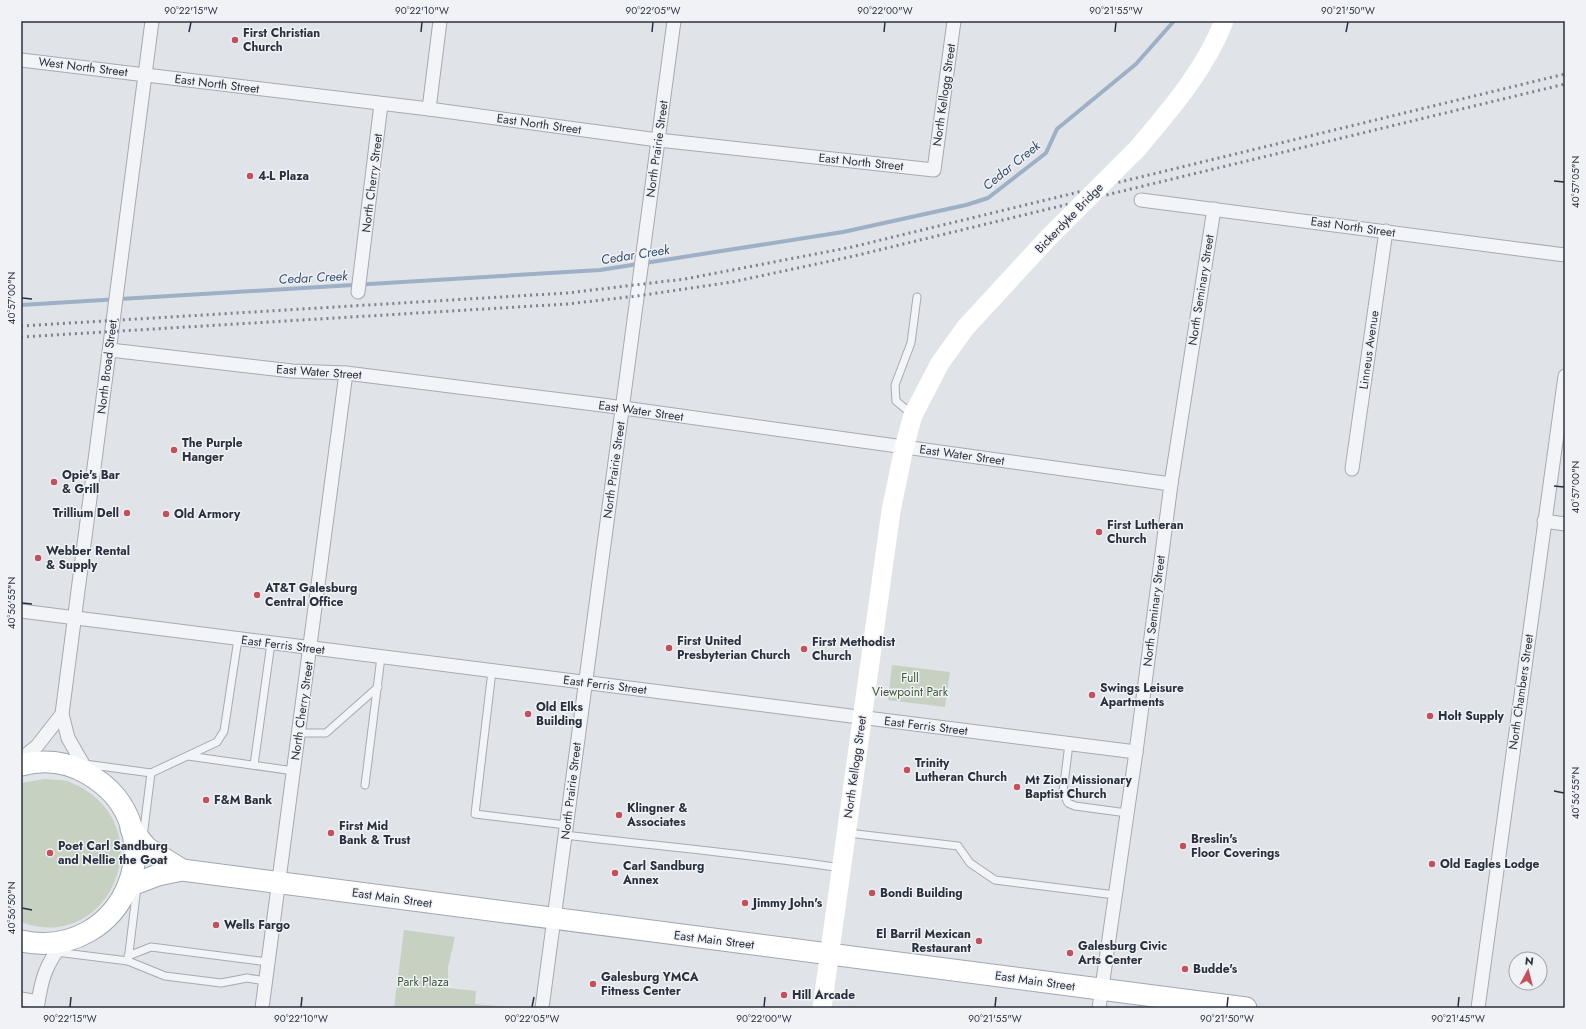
<svg xmlns="http://www.w3.org/2000/svg" width="1586" height="1029" font-family="Jost,sans-serif">
  <style>
    .green { fill: #c6d1c2 }
    .lines { fill: none; stroke-linecap: round; stroke-linejoin: round }
    .stream { stroke: #9eb0c5; stroke-width: 4 }
    .lane-casing { stroke: #a6aab2; stroke-width: 9 }
    .street-casing { stroke: #a6aab2; stroke-width: 15 }
    .primary-casing { stroke: #a0a7b3; stroke-width: 23 }
    .lane { stroke: #f3f4f7; stroke-width: 7 }
    .street { stroke: #f3f4f7; stroke-width: 13 }
    .secondary { stroke: #fff; stroke-width: 19 }
    .primary { stroke: #fff; stroke-width: 21 }
    .rail { stroke: #7b8290; stroke-width: 3; stroke-dasharray: 2 4; stroke-linecap: butt }
    .secondary-bridge { stroke: #fff; stroke-width: 19 }
    .ticks { fill: none; stroke: #2a313e; stroke-width: 1.5 }
    .poi-dot { fill: #c44f5d; stroke: #f0f2f6; stroke-width: 1.5 }
    .labels { text-anchor: middle; stroke-width: 3; stroke-linejoin: round; paint-order: stroke }
    .poi-label { font-size: 12px; font-weight: bold; fill: #2a313e; stroke: #f0f2f6; text-anchor: start }
    .street-label { font-size: 12px; fill: #2a313e; stroke: #f0f2f6 }
    .park-label { font-size: 12px; fill: #3e5938; stroke: #f0f2f6 }
    .water-label { font-size: 13px; font-style: italic; fill: #374f6f; stroke: #f0f2f6 }
    .neatline { fill: none; stroke: #2a313e; stroke-width: 1.5 }
    .ticks-label { font-size: 10px; text-anchor: middle; fill: #2a313e }
  </style>
  <rect width="100%" height="100%" fill="#e0e3e8"/>
  <!-- green -->
  <g class="green">
    <polygon points="892,665 950,672 945,707 888,700"/>
    <path d="M45,779C53,780 64,779 72,783C166,824 110,956 21,922V783Z"/>
    <polygon points="404,930 455,937 448,967 448,988 476,991 475,1004 517,1008 394,1008"/>
  </g>
  <g class="lines">
    <!-- stream -->
    <polyline class="stream" points="21,305 600,270 843,232 966,205 988,198 1046,153 1057,129 1136,64 1174,21"/>
    <defs>
      <g id="lane">
        <polyline points="913,415 896,401 895,385 911,343 917,297"/>
        <polyline points="492,671 475,814 566,825"/>
        <polyline points="299,733 326,733 378,687"/>
        <polyline points="1069,744 1063,792 1068,803 1075,806 1127,813"/>
        <polyline points="188,756 294,771"/>
        <polyline points="85,764 151,773 143,837"/>
        <polyline points="254,765 271,643"/>
        <polyline points="151,773 217,742 224,731 238,639"/>
        <polyline points="365,785 381,657"/>
        <polyline points="848,833 958,846 970,863 995,880 1115,895"/>
        <path d="M565,835C657,846 749,854 841,868"/>
        <polyline points="56,952 128,961 137,887"/>
        <polyline points="128,956 151,947 268,962"/>
        <polyline points="128,961 165,976 221,983 247,978 266,981"/>
      </g>
      <g id="street">
        <polyline points="21,60 429,109 658,140 934,170 954,21"/>
        <polyline points="429,109 440,21"/>
        <polyline points="1141,200 1565,255"/>
        <polyline points="358,292 381,104"/>
        <polyline points="110,350 292,371 346,373 602,405 1171,484"/>
        <polyline points="1352,469 1386,231"/>
        <polyline points="1544,521 1565,524"/>
        <polyline points="21,611 1136,752"/>
        <polyline points="21,759 37,746 62,714"/>
        <polyline points="87,771 68,738 62,714 152,21"/>
        <polyline points="21,999 38,1002"/>
        <path d="M37,1008C42,977 45,966 64,941"/>
        <polyline points="262,1008 346,373"/>
        <polyline points="542,1008 674,21"/>
        <polyline points="1099,1008 1136,752 1171,484 1214,209"/>
        <polyline points="1478,1008 1565,376"/>
      </g>
      <g id="primary">
        <path d="M21,765C44,759 68,762 88,774C180,827 125,963 21,941"/>
        <polyline points="131,829 147,848 182,870"/>
        <polyline points="129,886 158,875 182,870 1246,1008"/>
      </g>
    </defs>
    <!-- lane casing -->
    <use href="#lane" class="lane-casing"/>
    <!-- street casing -->
    <use href="#street" class="street-casing"/>
    <!-- primary casing -->
    <use href="#primary" class="primary-casing"/>
    <!-- lane -->
    <use href="#lane" class="lane"/>
    <!-- street -->
    <use href="#street" class="street"/>
    <!-- secondary -->
    <g class="secondary">
      <path d="M1137,149C1170,110 1205,70 1224,21"/>
      <polyline points="822,1008 891,511 904,448 913,415 940,363 966,327 1049,237"/>
    </g>
    <!-- primary -->
    <use href="#primary" class="primary"/>
    <!-- rail -->
    <g class="rail">
      <polyline points="21,326 567,293 685,279 852,247 1565,74"/>
      <polyline points="21,337 567,304 637,296 732,282 854,256 1565,84"/>
    </g>
    <!-- secondary-bridge -->
    <polyline class="secondary-bridge" points="1049,237 1137,149"/>
  </g>
  <!-- ticks -->
  <path class="ticks" d="M189,32L191,22M421,32L422,22M652,32L653,22M884,32L885,22M1115,32L1116,22M1346,32L1348,22M1554,181L1564,182M22,298L32,299M1554,486L1564,487M22,603L32,604M1554,791L1564,793M22,908L32,910M70,1007L71,997M301,1007L302,997M532,1007L534,997M764,1007L765,997M995,1007L996,997M1227,1007L1228,997M1458,1007L1459,997"/>
  <!-- markers -->
  <g class="poi-dot">
    <circle cx="235" cy="40" r="4"/>
    <circle cx="250" cy="176" r="4"/>
    <circle cx="174" cy="450" r="4"/>
    <circle cx="54" cy="482" r="4"/>
    <circle cx="127" cy="513" r="4"/>
    <circle cx="166" cy="514" r="4"/>
    <circle cx="1099" cy="532" r="4"/>
    <circle cx="38" cy="558" r="4"/>
    <circle cx="257" cy="595" r="4"/>
    <circle cx="669" cy="648" r="4"/>
    <circle cx="804" cy="649" r="4"/>
    <circle cx="1092" cy="695" r="4"/>
    <circle cx="528" cy="714" r="4"/>
    <circle cx="1430" cy="716" r="4"/>
    <circle cx="907" cy="770" r="4"/>
    <circle cx="1017" cy="787" r="4"/>
    <circle cx="206" cy="800" r="4"/>
    <circle cx="619" cy="815" r="4"/>
    <circle cx="331" cy="833" r="4"/>
    <circle cx="1183" cy="846" r="4"/>
    <circle cx="50" cy="853" r="4"/>
    <circle cx="1432" cy="864" r="4"/>
    <circle cx="615" cy="873" r="4"/>
    <circle cx="872" cy="893" r="4"/>
    <circle cx="745" cy="903" r="4"/>
    <circle cx="216" cy="925" r="4"/>
    <circle cx="979" cy="941" r="4"/>
    <circle cx="1070" cy="953" r="4"/>
    <circle cx="1185" cy="969" r="4"/>
    <circle cx="593" cy="984" r="4"/>
    <circle cx="784" cy="995" r="4"/>
  </g>
  <g class="labels">
    <!-- poi labels -->
    <g class="poi-label">
      <text x="243" y="37">First Christian<tspan x="243" dy="14">Church</tspan></text>
      <text x="258" y="180">4-L Plaza</text>
      <text x="182" y="447">The Purple<tspan x="182" dy="14">Hanger</tspan></text>
      <text x="62" y="479">Opie's Bar<tspan x="62" dy="14">&amp; Grill</tspan></text>
      <text x="119" y="517" text-anchor="end">Trillium Dell</text>
      <text x="174" y="518">Old Armory</text>
      <text x="1107" y="529">First Lutheran<tspan x="1107" dy="14">Church</tspan></text>
      <text x="46" y="555">Webber Rental<tspan x="46" dy="14">&amp; Supply</tspan></text>
      <text x="265" y="592">AT&amp;T Galesburg<tspan x="265" dy="14">Central Office</tspan></text>
      <text x="677" y="645">First United<tspan x="677" dy="14">Presbyterian Church</tspan></text>
      <text x="812" y="646">First Methodist<tspan x="812" dy="14">Church</tspan></text>
      <text x="1100" y="692">Swings Leisure<tspan x="1100" dy="14">Apartments</tspan></text>
      <text x="536" y="711">Old Elks<tspan x="536" dy="14">Building</tspan></text>
      <text x="1438" y="720">Holt Supply</text>
      <text x="915" y="767">Trinity<tspan x="915" dy="14">Lutheran Church</tspan></text>
      <text x="1025" y="784">Mt Zion Missionary<tspan x="1025" dy="14">Baptist Church</tspan></text>
      <text x="214" y="804">F&amp;M Bank</text>
      <text x="627" y="812">Klingner &amp;<tspan x="627" dy="14">Associates</tspan></text>
      <text x="339" y="830">First Mid<tspan x="339" dy="14">Bank &amp; Trust</tspan></text>
      <text x="1191" y="843">Breslin's<tspan x="1191" dy="14">Floor Coverings</tspan></text>
      <text x="58" y="850">Poet Carl Sandburg<tspan x="58" dy="14">and Nellie the Goat</tspan></text>
      <text x="1440" y="868">Old Eagles Lodge</text>
      <text x="623" y="870">Carl Sandburg<tspan x="623" dy="14">Annex</tspan></text>
      <text x="880" y="897">Bondi Building</text>
      <text x="753" y="907">Jimmy John's</text>
      <text x="224" y="929">Wells Fargo</text>
      <text x="971" y="938" text-anchor="end">El Barril Mexican<tspan x="971" dy="14">Restaurant</tspan></text>
      <text x="1078" y="950">Galesburg Civic<tspan x="1078" dy="14">Arts Center</tspan></text>
      <text x="1193" y="973">Budde's</text>
      <text x="601" y="981">Galesburg YMCA<tspan x="601" dy="14">Fitness Center</tspan></text>
      <text x="792" y="999">Hill Arcade</text>
    </g>
    <!-- street labels -->
    <g class="street-label">
      <text transform="translate(83 67) rotate(7)" y="4">West North Street</text>
      <text transform="translate(217 84) rotate(7)" y="4">East North Street</text>
      <text transform="translate(944 95) rotate(-82)" y="4">North Kellogg Street</text>
      <text transform="translate(539 124) rotate(8)" y="4">East North Street</text>
      <text transform="translate(657 149) rotate(-82)" y="4">North Prairie Street</text>
      <text transform="translate(861 162) rotate(6)" y="4">East North Street</text>
      <text transform="translate(372 183) rotate(-83)" y="4">North Cherry Street</text>
      <text transform="translate(1069 218) rotate(-46)" y="4">Bickerdyke Bridge</text>
      <text transform="translate(1353 227) rotate(8)" y="4">East North Street</text>
      <text transform="translate(1201 290) rotate(-81)" y="4">North Seminary Street</text>
      <text transform="translate(1369 350) rotate(-82)" y="4">Linneus Avenue</text>
      <text transform="translate(107 367) rotate(-83)" y="4">North Broad Street</text>
      <text transform="translate(319 372) rotate(4)" y="4">East Water Street</text>
      <text transform="translate(641 411) rotate(8)" y="4">East Water Street</text>
      <text transform="translate(962 455) rotate(8)" y="4">East Water Street</text>
      <text transform="translate(614 470) rotate(-82)" y="4">North Prairie Street</text>
      <text transform="translate(1154 611) rotate(-83)" y="4">North Seminary Street</text>
      <text transform="translate(283 645) rotate(7)" y="4">East Ferris Street</text>
      <text transform="translate(605 685) rotate(7)" y="4">East Ferris Street</text>
      <text transform="translate(1521 692) rotate(-82)" y="4">North Chambers Street</text>
      <text transform="translate(302 711) rotate(-82)" y="4">North Cherry Street</text>
      <text transform="translate(926 726) rotate(7)" y="4">East Ferris Street</text>
      <text transform="translate(855 767) rotate(-82)" y="4">North Kellogg Street</text>
      <text transform="translate(571 791) rotate(-83)" y="4">North Prairie Street</text>
      <text transform="translate(392 898) rotate(8)" y="4">East Main Street</text>
      <text transform="translate(714 940) rotate(7)" y="4">East Main Street</text>
      <text transform="translate(1035 981) rotate(8)" y="4">East Main Street</text>
    </g>
    <!-- park labels -->
    <g class="park-label">
      <text x="910" y="682">Full<tspan x="910" dy="14">Viewpoint Park</tspan></text>
      <text x="423" y="986">Park Plaza</text>
    </g>
    <!-- water labels -->
    <g class="water-label">
      <text transform="translate(1011 165) rotate(-39)" y="5">Cedar Creek</text>
      <text transform="translate(635 254) rotate(-9)" y="5">Cedar Creek</text>
      <text transform="translate(313 277) rotate(-3)" y="5">Cedar Creek</text>
    </g>
  </g>
  <!-- border -->
  <rect width="1586" height="1029" fill="none" stroke="#f0f2f6" stroke-width="44"/>
  <!-- north arrow -->
  <g transform="translate(1528 971) rotate(7)"><circle r="19" fill="#f0f2f6" stroke="#a1a5ac"/>
  <path d="M0-3L7 15L0 10L-7 15Z" fill="#c44f5d"/>
  <text y="-6" font-size="11" font-weight="bold" text-anchor="middle" fill="#2a313e">N</text>
  </g>
  <rect x="22" y="22" width="1542" height="985" class="neatline"/>
  <g class="ticks-label">
    <text x="191" y="14">90°22'15"W</text>
    <text x="422" y="14">90°22'10"W</text>
    <text x="653" y="14">90°22'05"W</text>
    <text x="885" y="14">90°22'00"W</text>
    <text x="1116" y="14">90°21'55"W</text>
    <text x="1348" y="14">90°21'50"W</text>
    <text transform="translate(1575 182) rotate(-90)" y="4">40°57'05"N</text>
    <text transform="translate(11 298) rotate(-90)" y="4">40°57'00"N</text>
    <text transform="translate(1575 487) rotate(-90)" y="4">40°57'00"N</text>
    <text transform="translate(11 603) rotate(-90)" y="4">40°56'55"N</text>
    <text transform="translate(1575 793) rotate(-90)" y="4">40°56'55"N</text>
    <text transform="translate(11 908) rotate(-90)" y="4">40°56'50"N</text>
    <text x="70" y="1022">90°22'15"W</text>
    <text x="301" y="1022">90°22'10"W</text>
    <text x="532" y="1022">90°22'05"W</text>
    <text x="764" y="1022">90°22'00"W</text>
    <text x="995" y="1022">90°21'55"W</text>
    <text x="1227" y="1022">90°21'50"W</text>
    <text x="1458" y="1022">90°21'45"W</text>
  </g>
</svg>
